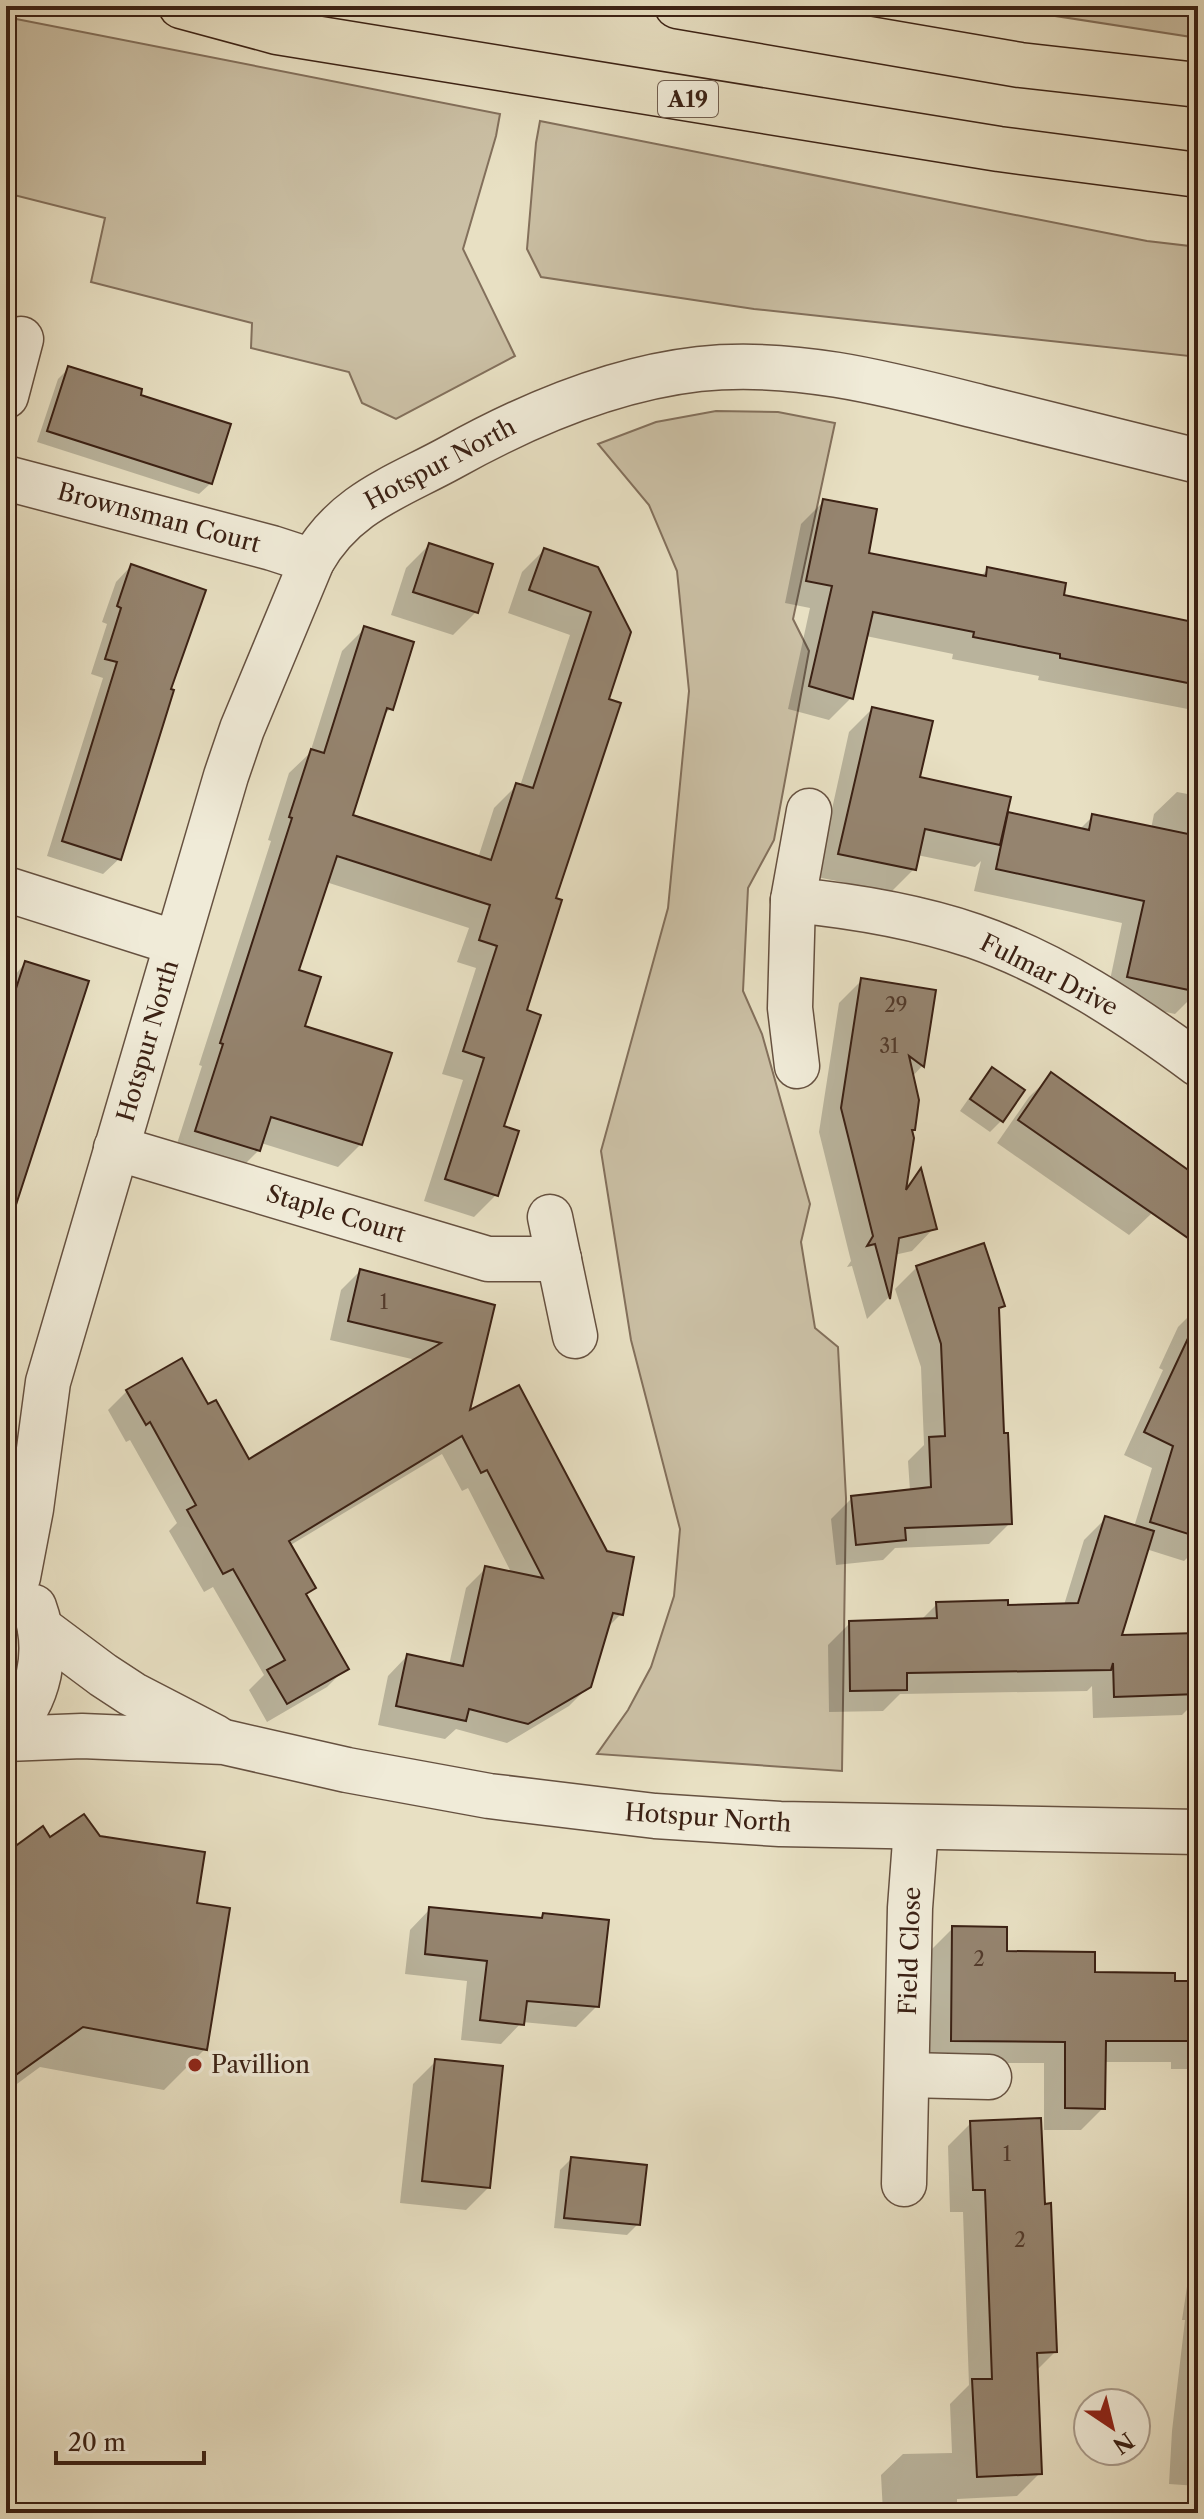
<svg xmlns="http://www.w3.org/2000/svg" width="1204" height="2519" font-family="'Libre Caslon Text',serif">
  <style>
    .green { fill: #cbc0a5; stroke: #83705c; stroke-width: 2 }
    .shadow { fill: #0003 }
    .building { fill: #95846f; stroke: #3b2114; stroke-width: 2 }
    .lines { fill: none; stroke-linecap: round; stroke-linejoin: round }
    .minor-casing { stroke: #665140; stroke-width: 47 }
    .highway-casing { stroke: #3b2114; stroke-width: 47 }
    .minor { stroke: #f0ebd8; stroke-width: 44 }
    .highway { stroke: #e8e0c3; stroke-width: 44 }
    .poi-dot { fill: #8f2418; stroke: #f0ebd8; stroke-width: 3 }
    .labels { text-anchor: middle; stroke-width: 7; stroke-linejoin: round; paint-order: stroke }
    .number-label { font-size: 20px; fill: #523a2b }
    .shield { fill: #f0ebd8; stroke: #715e4f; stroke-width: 2 }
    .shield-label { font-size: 22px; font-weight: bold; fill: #3b2114 }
    .street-label { font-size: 24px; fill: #3b2114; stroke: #f0ebd8 }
    .poi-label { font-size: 24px; fill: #3b2114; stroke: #f0ebd8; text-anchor: start }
  </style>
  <rect width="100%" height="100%" fill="#e8e0c3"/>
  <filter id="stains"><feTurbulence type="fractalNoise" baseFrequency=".0025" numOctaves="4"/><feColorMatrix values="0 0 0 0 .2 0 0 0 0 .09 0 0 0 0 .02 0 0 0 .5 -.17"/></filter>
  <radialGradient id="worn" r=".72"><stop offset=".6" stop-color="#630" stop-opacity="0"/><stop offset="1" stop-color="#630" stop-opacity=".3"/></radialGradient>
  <!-- green -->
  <g class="green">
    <polygon points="991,6 1198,6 1198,38"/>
    <polygon points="6,17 500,114 496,136 463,249 515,356 396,419 362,403 349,372 251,348 252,323 91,282 105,218 6,193"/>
    <polygon points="540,121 1147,241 1198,247 1198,357 754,309 541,277 527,249 536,143"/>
    <polygon points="716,411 778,412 835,423 793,619 809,651 774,840 748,888 743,991 762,1034 810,1204 801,1242 815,1328 838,1347 846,1498 842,1771 597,1754 628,1710 651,1667 674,1596 680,1529 631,1340 601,1151 668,908 689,691 677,571 649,505 598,444 656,422"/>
  </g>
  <!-- shadow -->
  <g class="shadow">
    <polygon points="69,368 138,396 211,483 199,494 37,442 58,379"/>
    <polygon points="824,501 866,554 980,577 988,569 1062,597 1198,625 1198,711 1038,680 1039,676 952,659 953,654 866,636 851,698 829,720 788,709 810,608 785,603 801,524"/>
    <polygon points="429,545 476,612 453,635 391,615 406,568"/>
    <polygon points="544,550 597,569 607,700 524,1012 502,1128 496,1195 474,1217 424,1201 463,1080 442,1074 476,968 457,962 469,928 326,882 297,972 303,1027 361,1144 338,1167 261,1143 259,1150 236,1173 174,1153 202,1066 199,1065 271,841 268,840 289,773 310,753 342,651 365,628 391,708 382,717 351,816 478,858 494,808 517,785 520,786 570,635 508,613 522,572"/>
    <polygon points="131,566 168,690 119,859 103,874 47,856 103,678 91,674 107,624 102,622 116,582"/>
    <polygon points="872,709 918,778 1004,820 1009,814 1079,830 1093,816 1151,829 1154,814 1177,792 1198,796 1198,991 1175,1014 1106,999 1122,923 974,891 981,861 975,867 917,855 914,869 891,892 817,877 849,732"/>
    <polygon points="25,963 87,983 6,1235 6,986"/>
    <polygon points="862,980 934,991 922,1066 912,1077 904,1188 920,1172 934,1228 912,1251 894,1255 888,1298 867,1319 852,1266 847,1267 851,1261 819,1132 839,1003"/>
    <polygon points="992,1070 1022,1091 1001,1121 990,1132 960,1111 981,1081"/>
    <polygon points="1052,1075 1152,1213 1129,1235 997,1143 1029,1097"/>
    <polygon points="917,1267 1003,1305 997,1311 1002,1436 1010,1523 989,1544 895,1548 883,1560 836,1565 831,1519 852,1498 910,1491 908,1461 924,1445 921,1367 895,1289"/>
    <polygon points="360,1271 493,1306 467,1414 621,1614 607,1628 589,1686 569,1706 507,1743 456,1729 445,1739 378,1725 388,1676 407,1656 449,1665 466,1588 485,1569 512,1574 468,1488 462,1491 442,1454 289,1546 313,1588 305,1596 346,1668 327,1687 267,1722 249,1690 264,1675 213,1587 204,1592 169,1531 177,1523 130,1440 126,1442 108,1410 127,1391 207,1407 249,1462 416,1360 330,1340 341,1290"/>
    <polygon points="1198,1307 1198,1547 1184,1561 1146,1549 1119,1637 1198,1635 1198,1699 1182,1715 1093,1718 1092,1686 1087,1691 900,1694 883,1711 829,1712 828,1645 850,1623 921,1620 937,1604 1006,1607 1064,1605 1084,1540 1106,1518 1134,1527 1152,1468 1124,1455 1163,1370 1159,1368 1178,1327"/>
    <polygon points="99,1838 195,1904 205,2049 164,2090 40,2067 6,2092 6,1855 49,1839"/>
    <polygon points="430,1909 539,1920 544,1915 597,2006 576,2027 522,2022 501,2044 461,2040 467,1981 405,1974 410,1930"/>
    <polygon points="953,1928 1004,1953 1093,1974 1173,1983 1198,1983 1198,2069 1171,2069 1171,2062 1104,2062 1103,2108 1081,2130 1044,2130 1044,2063 930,2063 931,1950"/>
    <polygon points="436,2061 489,2187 466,2210 400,2203 413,2084"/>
    <polygon points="971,2123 1055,2352 1036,2371 1040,2473 1017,2496 957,2499 957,2513 883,2513 881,2475 903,2454 952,2453 950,2404 969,2385 963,2212 950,2212 948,2146"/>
    <polygon points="571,2159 638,2224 627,2235 554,2228 560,2170"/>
    <polygon points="1198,2176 1198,2486 1169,2484 1172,2431 1185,2320 1182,2320 1194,2240 1187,2239"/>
  </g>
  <!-- building -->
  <g class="building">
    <polygon points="68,366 142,389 141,395 231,424 212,484 47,431"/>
    <polygon points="823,499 877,509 869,553 986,576 987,567 1066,583 1064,595 1198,623 1198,685 1060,658 1060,654 973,637 974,632 873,612 853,699 809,686 832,586 806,581"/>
    <polygon points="429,543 493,564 478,613 413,592"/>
    <polygon points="544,548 598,567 631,632 609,699 621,703 556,898 562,900 527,1010 541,1015 504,1126 519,1131 498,1196 445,1179 484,1058 463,1051 497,946 479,940 490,905 337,856 299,970 321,977 305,1026 392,1053 362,1145 271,1117 260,1151 195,1131 223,1044 220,1043 292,818 289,817 311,749 324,753 364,626 414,642 393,710 387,708 353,815 491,860 516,783 533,788 591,612 529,590"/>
    <polygon points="131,564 206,590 171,689 174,690 121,860 62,841 117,662 105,659 121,608 117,606"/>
    <polygon points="872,707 933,721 920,777 1011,797 1000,845 925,829 916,870 838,854"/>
    <polygon points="1008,812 1089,830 1092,814 1198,836 1198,992 1127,977 1144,901 996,869"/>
    <polygon points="25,961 89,981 14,1211 6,1210 6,1019"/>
    <polygon points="861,978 936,990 924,1067 909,1056 919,1100 915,1130 912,1130 914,1138 906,1190 921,1168 937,1229 899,1238 890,1299 875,1244 867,1246 873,1236 841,1108"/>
    <polygon points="992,1067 1025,1090 1003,1122 970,1099"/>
    <polygon points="1051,1072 1198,1177 1198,1245 1018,1120"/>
    <polygon points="984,1243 1005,1306 999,1308 1004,1433 1008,1433 1012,1524 905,1528 906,1540 856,1545 851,1496 931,1487 929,1437 945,1436 941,1344 916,1266"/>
    <polygon points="360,1269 495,1305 470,1410 519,1385 607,1551 634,1557 623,1615 613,1613 591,1687 528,1724 469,1709 466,1721 396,1706 407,1654 463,1666 485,1566 543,1578 487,1470 481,1473 462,1436 289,1541 316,1588 306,1594 349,1669 287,1704 267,1670 285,1660 233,1569 223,1574 187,1510 196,1505 150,1422 146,1425 126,1390 182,1358 208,1404 216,1400 249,1459 441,1343 348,1321"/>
    <polygon points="1198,1317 1198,1537 1150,1522 1173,1446 1144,1432"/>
    <polygon points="1105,1516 1154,1531 1122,1635 1198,1633 1198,1694 1114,1697 1113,1663 1111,1670 907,1673 907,1690 850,1691 849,1621 937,1618 936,1602 1008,1600 1008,1605 1078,1603"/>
    <polygon points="84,1814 100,1836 205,1852 197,1903 230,1908 207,2050 83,2027 6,2082 6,1853 43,1826 50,1837"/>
    <polygon points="429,1907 542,1918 543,1913 609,1920 599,2007 527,2001 524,2025 480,2020 487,1961 425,1954"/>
    <polygon points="952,1926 1007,1927 1007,1951 1095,1952 1095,1972 1175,1973 1175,1981 1198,1981 1198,2041 1106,2041 1105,2109 1065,2108 1065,2042 951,2041"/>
    <polygon points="435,2059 503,2066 490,2188 422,2181"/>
    <polygon points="1041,2118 1045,2204 1051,2203 1057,2352 1037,2353 1042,2474 977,2477 972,2379 992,2379 985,2190 973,2190 970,2121"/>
    <polygon points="571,2157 647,2165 640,2225 564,2218"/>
  </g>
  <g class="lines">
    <defs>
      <g id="minor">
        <polyline points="6,396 21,339"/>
        <polyline points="6,478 272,548 312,561"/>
        <polyline points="6,889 176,943"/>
        <path d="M793,900C854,906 915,916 974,936C1055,964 1129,1013 1198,1064"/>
        <polyline points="797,1066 790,1008 793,900 809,811"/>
        <polyline points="116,1148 488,1259 559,1259"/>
        <polyline points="550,1217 575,1336"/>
        <path d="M18,1577L31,1509L48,1382L226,776L242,729L312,561C345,503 395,488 450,458C527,415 611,379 699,369C795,359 889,384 980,407C1053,425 1125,443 1198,461"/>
        <polyline points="40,1628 103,1675 132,1694 215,1737"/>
        <path d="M6,1733C40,1701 50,1650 34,1607"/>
        <polyline points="6,1739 82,1736 224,1742 347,1770 489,1796 655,1816 780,1824 1198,1832"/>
        <polyline points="907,2075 989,2077"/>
        <polyline points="904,2184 910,1908 916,1828"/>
      </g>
      <g id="highway">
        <polyline points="181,6 277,32 999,149 1198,175"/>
        <polyline points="677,6 1020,65 1198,85"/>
      </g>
    </defs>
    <!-- minor casing -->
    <use href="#minor" class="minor-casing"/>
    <!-- highway casing -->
    <use href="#highway" class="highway-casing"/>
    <!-- minor -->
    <use href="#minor" class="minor"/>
    <!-- highway -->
    <use href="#highway" class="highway"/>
  </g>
  <!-- markers -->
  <circle class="poi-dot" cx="195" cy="2065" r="8"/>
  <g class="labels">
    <!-- number labels -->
    <g class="number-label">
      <text x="896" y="1012">29</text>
      <text x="889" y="1053">31</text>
      <text x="384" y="1309">1</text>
      <text x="979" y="1966">2</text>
      <text x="1007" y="2161">1</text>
      <text x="1020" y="2247">2</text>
    </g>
    <!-- shield labels -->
    <rect class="shield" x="658" y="81" width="60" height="36" rx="6"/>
    <g class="shield-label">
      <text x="688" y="107">A19</text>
    </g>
    <!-- street labels -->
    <g class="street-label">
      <text transform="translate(440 464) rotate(-28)" y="8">Hotspur North</text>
      <text transform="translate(159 518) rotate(15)" y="8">Brownsman Court</text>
      <text transform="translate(1049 975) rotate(27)" y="8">Fulmar Drive</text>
      <text transform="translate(148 1041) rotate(-74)" y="8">Hotspur North</text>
      <text transform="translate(336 1214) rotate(17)" y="8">Staple Court</text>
      <text transform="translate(708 1818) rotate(4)" y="8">Hotspur North</text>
      <text transform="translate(910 1951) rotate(-88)" y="8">Field Close</text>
    </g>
    <!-- poi labels -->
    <g class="poi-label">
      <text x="211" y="2073">Pavillion</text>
    </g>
  </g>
  <!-- margin -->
  <rect width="1204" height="2519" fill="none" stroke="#e8e0c3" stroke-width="32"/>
  <rect x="8" y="8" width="1188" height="2503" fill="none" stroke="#3b2114" stroke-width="4"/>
  <rect x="16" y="16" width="1172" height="2487" fill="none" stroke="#3b2114" stroke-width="2"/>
  <!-- north arrow -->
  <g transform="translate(1112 2427) rotate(145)"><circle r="38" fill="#f0ebd8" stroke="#a89a8a" stroke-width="2"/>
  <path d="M0-6L14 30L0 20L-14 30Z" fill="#8f2418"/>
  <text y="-12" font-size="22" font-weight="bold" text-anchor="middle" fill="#3b2114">N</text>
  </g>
  <!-- scale -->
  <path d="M56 2451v12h148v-12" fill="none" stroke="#3b2114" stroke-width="4"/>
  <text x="68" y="2451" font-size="24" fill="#3b2114" stroke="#f0ebd8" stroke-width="6" paint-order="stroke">20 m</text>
  <rect width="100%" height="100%" filter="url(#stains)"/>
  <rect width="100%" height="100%" fill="url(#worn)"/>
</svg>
